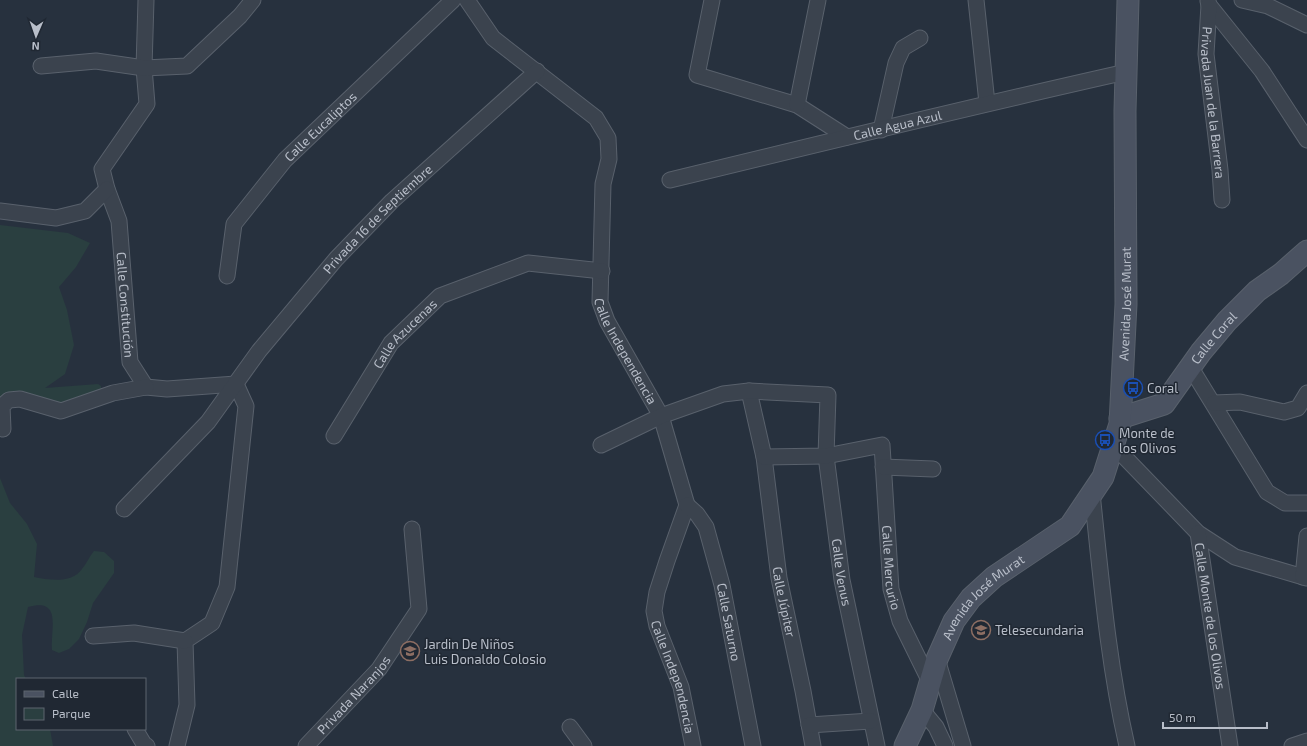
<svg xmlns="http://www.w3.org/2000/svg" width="1307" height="746" font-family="'Exo 2',sans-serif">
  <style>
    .green { fill: #2a3f40 }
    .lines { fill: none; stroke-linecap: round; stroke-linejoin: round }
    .street-casing { stroke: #59616c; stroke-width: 17 }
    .secondary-casing { stroke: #59616c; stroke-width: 23 }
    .street { stroke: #3b434e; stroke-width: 15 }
    .secondary { stroke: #4a5261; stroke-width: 21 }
    .labels { text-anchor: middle; stroke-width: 3; stroke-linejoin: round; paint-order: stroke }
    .street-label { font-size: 13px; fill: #b8bec9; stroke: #202833 }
    .poi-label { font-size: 13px; fill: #b8bec9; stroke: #202833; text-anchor: start }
  </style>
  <rect width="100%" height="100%" fill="#27313e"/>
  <!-- green -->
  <g class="green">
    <polygon points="0,225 68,233 90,243 76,267 59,287 67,310 74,345 65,374 45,388 98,384 101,386 101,390 75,402 14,407 0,417"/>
    <path d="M0,478L10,503L27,524L37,544L34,577C49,580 72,584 82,569C87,563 89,557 94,551L104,552L114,561V573L93,603L87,622L79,639L69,649L59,653L52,650C50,630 63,597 28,607L22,635L24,675L26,679H17V729H50L53,746H0Z"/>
  </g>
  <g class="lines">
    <defs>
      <g id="street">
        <path id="s1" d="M146,0L144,68L147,104L102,169L107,189L119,221L130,362L146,387L167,389L236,384L246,406L227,587L212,623L185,641L187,705L177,746"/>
        <path id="s2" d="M467,0L493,38L596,118L608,138L609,159L603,184L600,302L607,321L661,416L687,505L667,561L657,592L654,611L657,626L681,687L693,746"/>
        <polyline points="712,0 697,75 797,105 847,137"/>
        <polyline points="976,0 987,103"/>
        <polyline points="1242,0 1268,6 1307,25"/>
        <polyline points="1208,1 1209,5 1262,71 1307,140"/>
        <path id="s3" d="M1209,5L1206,54L1220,170L1222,200"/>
        <polyline points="41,66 96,61 144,68 187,66 240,16 253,0"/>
        <polyline points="797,105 818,0"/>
        <polyline points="881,130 896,63 903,48 920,38"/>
        <path id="s4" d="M670,180C822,143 974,106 1126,72"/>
        <polyline points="0,211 56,218 85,211 107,189"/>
        <path id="s5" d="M227,276L234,224L285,160L453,0"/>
        <polyline points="1191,368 1267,492 1285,503 1307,503"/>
        <path id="s6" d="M749,391L764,457L779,578L803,691L813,746"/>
        <polyline points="1214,403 1240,402 1284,412 1298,408 1307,393"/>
        <polyline points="3,429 2,406 9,400 20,399 61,411 113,393 146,387"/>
        <path id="s7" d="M334,436L391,343L440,296L528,263L602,271"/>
        <path id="s8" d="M601,445L661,416L723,394L749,391L828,395L826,456L842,580L877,746"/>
        <polyline points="1113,445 1198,533 1235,557 1307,578"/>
        <path id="s9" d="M764,457L826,456L882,445L891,589L900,621L930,682"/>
        <polyline points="883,467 933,469"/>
        <path d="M1092,493C1101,577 1108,663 1127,746"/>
        <path id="s10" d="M687,505L697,514L706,527L722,585L753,746"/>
        <path id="s11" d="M124,509L208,422L259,351L336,259L392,201L537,71"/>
        <path id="s12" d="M1198,533L1230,746"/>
        <polyline points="1303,577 1307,536"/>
        <polyline points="93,636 134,633 185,641"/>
        <polyline points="937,659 963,746"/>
        <polyline points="922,710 936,727 945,746"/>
        <polyline points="809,725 871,721"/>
        <polyline points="570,727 584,746"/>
        <polyline points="135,729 144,744 147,746"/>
        <path id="s13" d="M306,746L379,669L419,609L412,529"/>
        <polyline points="1292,746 1307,741"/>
      </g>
      <g id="secondary">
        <path id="s14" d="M1120,418L1164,404L1201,352L1227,321L1257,291L1281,274L1307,251"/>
        <path id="s15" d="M905,746L922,710L937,659L954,621L971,598L994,577L1070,526L1103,477L1120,424L1126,304L1125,111L1128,0"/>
      </g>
    </defs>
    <!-- street casing -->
    <use href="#street" class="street-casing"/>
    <!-- secondary casing -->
    <use href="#secondary" class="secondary-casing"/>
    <!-- street -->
    <use href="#street" class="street"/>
    <!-- secondary -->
    <use href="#secondary" class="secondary"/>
  </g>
  <!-- icons -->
  <defs>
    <symbol id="bus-ring" viewBox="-11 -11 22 22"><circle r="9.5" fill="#202833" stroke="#1a4fb4" stroke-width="1.5"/><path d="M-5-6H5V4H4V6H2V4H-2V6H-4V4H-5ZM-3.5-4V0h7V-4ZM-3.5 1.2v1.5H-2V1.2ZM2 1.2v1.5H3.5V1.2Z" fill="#1a4fb4"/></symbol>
    <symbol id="school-ring" viewBox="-11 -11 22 22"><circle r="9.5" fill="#202833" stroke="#8d6e63" stroke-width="1.5"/><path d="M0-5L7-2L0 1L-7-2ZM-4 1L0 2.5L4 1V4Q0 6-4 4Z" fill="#8d6e63"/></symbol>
  </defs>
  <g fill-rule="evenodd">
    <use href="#bus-ring" x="1122" y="377" width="22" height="22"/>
    <use href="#bus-ring" x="1094" y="429" width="22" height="22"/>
    <use href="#school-ring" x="970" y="619" width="22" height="22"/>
    <use href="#school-ring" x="399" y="640" width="22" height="22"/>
  </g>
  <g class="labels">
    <!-- street labels -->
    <g class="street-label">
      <text dy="5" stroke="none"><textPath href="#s3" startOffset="98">Privada Juan de la Barrera</textPath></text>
      <text dy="5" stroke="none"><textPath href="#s4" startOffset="234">Calle Agua Azul</textPath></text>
      <text dy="5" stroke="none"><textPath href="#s5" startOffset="183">Calle Eucaliptos</textPath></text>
      <text dy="5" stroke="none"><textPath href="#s11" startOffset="386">Privada 16 de Septiembre</textPath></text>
      <text dy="5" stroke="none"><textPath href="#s1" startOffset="322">Calle Constitución</textPath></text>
      <text dy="5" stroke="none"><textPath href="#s15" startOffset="521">Avenida José Murat</textPath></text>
      <text dy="5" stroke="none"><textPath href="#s7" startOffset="125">Calle Azucenas</textPath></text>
      <text dy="5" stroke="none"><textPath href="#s14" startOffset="129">Calle Coral</textPath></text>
      <text dy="5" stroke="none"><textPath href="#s2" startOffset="420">Calle Independencia</textPath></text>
      <text dy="5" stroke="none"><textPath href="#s9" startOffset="242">Calle Mercurio</textPath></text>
      <text dy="5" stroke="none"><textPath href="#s8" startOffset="416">Calle Venus</textPath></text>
      <text dy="5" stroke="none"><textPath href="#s15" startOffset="172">Avenida José Murat</textPath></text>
      <text dy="5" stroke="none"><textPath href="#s6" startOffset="214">Calle Júpiter</textPath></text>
      <text dy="5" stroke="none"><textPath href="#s12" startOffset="84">Calle Monte de los Olivos</textPath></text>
      <text dy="5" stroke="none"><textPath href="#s10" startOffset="127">Calle Saturno</textPath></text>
      <text dy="5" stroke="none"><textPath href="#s2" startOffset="767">Calle Independencia</textPath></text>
      <text dy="5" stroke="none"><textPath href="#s13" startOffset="70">Privada Naranjos</textPath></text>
    </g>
    <!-- poi labels -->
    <g class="poi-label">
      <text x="1147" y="393">Coral</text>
      <text x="1119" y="438">Monte de<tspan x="1119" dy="15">los Olivos</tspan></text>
      <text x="995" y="635">Telesecundaria</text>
      <text x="424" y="649">Jardin De Niños<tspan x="424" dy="15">Luis Donaldo Colosio</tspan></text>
    </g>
  </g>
  <!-- legend -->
  <rect x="16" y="678" width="130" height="52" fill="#202833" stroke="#5d646f"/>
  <rect x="24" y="691" width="20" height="6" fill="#4a5261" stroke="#5d646f"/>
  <text x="52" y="698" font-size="12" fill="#b8bec9">Calle</text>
  <rect x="24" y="708" width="20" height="12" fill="#2a3f40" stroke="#5d646f"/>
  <text x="52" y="718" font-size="12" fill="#b8bec9">Parque</text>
  <!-- north arrow -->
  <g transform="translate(36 36) rotate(182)" stroke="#202833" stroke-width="3" paint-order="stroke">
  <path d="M0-3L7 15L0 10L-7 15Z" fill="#b8bec9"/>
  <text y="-6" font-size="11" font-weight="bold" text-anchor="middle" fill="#b8bec9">N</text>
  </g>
  <!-- scale -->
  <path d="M1163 722v6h104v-6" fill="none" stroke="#b8bec9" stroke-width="2"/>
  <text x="1169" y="722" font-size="12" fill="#b8bec9" stroke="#202833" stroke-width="3" paint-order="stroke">50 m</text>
</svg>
